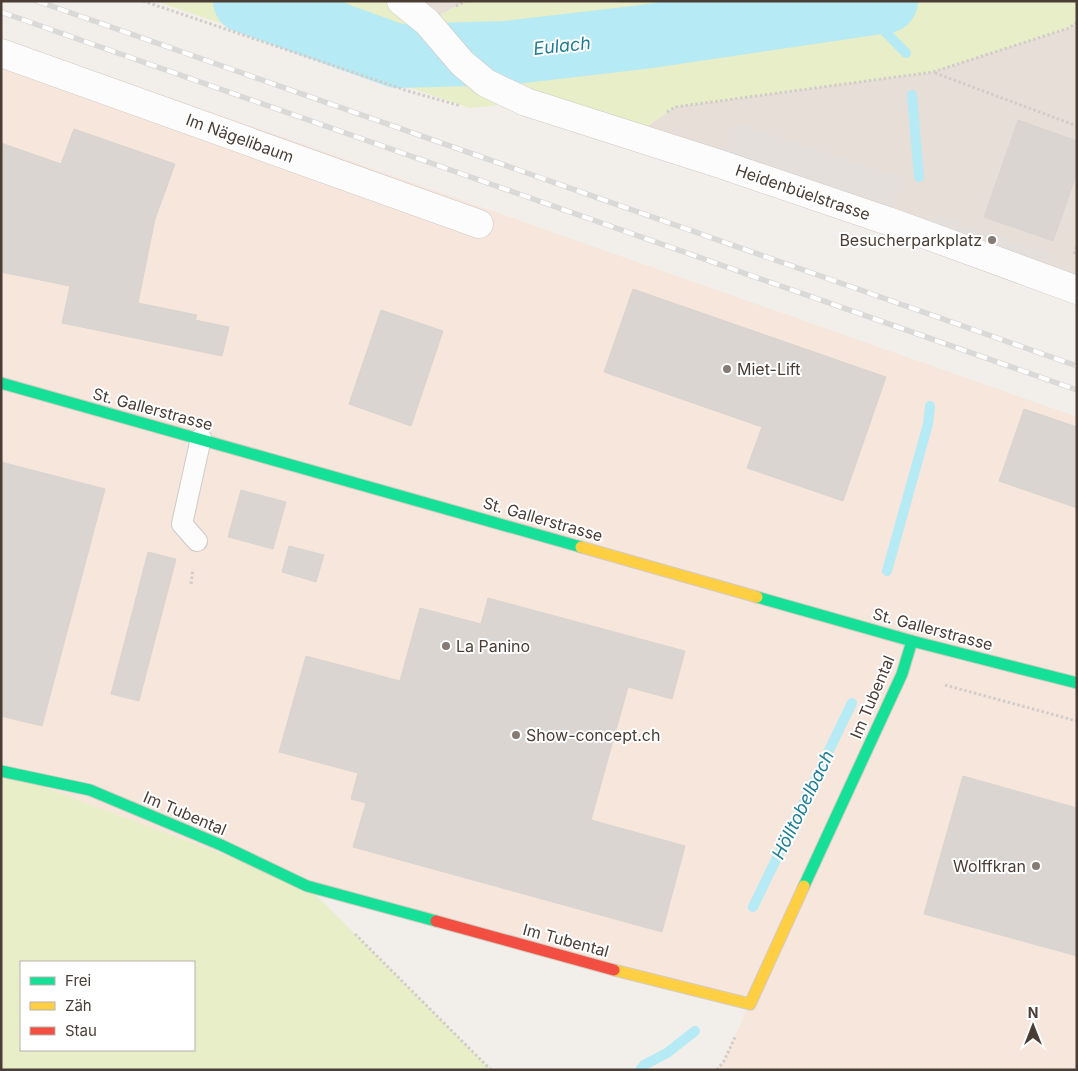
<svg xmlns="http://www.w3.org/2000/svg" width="1078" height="1071" font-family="Inter,sans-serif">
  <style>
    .residential { fill: #e7ded7 }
    .commercial { fill: #f6e6dc }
    .green { fill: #e8eec7; fill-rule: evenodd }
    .parking { fill: #e4dfdb }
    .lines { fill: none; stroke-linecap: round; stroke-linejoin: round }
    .stream { stroke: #b6eaf4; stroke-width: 10 }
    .river { stroke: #b6eaf4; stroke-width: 64 }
    .building { fill: #dad5d1; stroke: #dad4d0 }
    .lane-casing { stroke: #cfcac6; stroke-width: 22 }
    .street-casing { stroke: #cfcac6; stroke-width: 29 }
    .fast-casing { stroke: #d4cbc1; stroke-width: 13 }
    .slow-casing { stroke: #d4cbc1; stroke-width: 13 }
    .jam-casing { stroke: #d4cbc1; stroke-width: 13 }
    .path { stroke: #d2cdca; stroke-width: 3; stroke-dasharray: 2.5 2.5; stroke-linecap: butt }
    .lane { stroke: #fdfcfc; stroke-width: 20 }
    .street { stroke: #fdfcfc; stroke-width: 28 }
    .fast { stroke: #16e098; stroke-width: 11 }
    .slow { stroke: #ffcf43; stroke-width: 11 }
    .jam { stroke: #f24e42; stroke-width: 11 }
    .rail-casing { stroke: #d9d9d8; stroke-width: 5.5 }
    .rail { stroke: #fff; stroke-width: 4; stroke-dasharray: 11; stroke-linecap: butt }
    .poi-dot { fill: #857b74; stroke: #fff; stroke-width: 2 }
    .labels { text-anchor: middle; stroke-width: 4; stroke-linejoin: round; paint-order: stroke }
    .street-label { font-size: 16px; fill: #4a3d35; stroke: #fff }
    .poi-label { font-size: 16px; fill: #4a3d35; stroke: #fff; text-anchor: start }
    .water-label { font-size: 18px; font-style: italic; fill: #1d7e96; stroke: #fff }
  </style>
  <rect width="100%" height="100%" fill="#f2eeea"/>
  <!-- residential -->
  <g class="residential">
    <polygon points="394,1 466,1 427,22"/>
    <polygon points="1077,22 1077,290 633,136 675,107 933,72 1068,28"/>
  </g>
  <!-- commercial -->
  <polygon class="commercial" points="1,38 1077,417 1077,1070 717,1070 724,1061 749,1005 307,886 1,771"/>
  <!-- green -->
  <g class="green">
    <polygon points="155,1 394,1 427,22 466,1 1077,1 1077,22 1069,28 933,72 675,107 633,136 526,102 470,108"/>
    <path d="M1,771L307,886L491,1070H1ZM21,962H194V1050H21Z"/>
  </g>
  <!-- parking -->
  <g class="parking">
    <polygon points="737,122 902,179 888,221 720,164"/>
    <polygon points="937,215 1049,253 1046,266 934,228"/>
  </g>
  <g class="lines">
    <!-- stream -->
    <g class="stream">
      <polyline points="859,5 906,53"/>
      <polyline points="912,95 919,177"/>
      <polyline points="887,571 928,424 930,406"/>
      <polyline points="753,907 852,703"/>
      <polyline points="640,1070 644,1065 667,1053 695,1031"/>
    </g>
    <!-- river -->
    <polyline class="river" points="245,1 397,56 506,53 643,37 886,1"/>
  </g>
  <!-- building -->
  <g class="building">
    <polygon points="1018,120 1077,141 1077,173 1053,241 984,217"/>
    <polygon points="74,129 175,164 155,219 138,303 197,315 195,320 229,327 222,356 62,323 70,286 1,272 1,143 61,164"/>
    <polygon points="633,289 886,377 843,501 747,468 762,427 604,372"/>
    <polygon points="381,310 443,331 411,426 349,404"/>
    <polygon points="1024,409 1077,427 1077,508 999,481"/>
    <polygon points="1,462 105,489 42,726 1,716"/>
    <polygon points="241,490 286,502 273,549 228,537"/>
    <polygon points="289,546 324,555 316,582 282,572"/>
    <polygon points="148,552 176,559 139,701 111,694"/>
    <polygon points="488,598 685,651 672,699 628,687 591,820 685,846 662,932 353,847 366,803 351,799 358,773 279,752 306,656 400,681 420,608 481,624"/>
    <polygon points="963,776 1077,808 1077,956 924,914"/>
  </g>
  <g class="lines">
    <defs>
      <polyline id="lane" points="197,541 182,524 201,438"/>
      <g id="street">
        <polyline points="401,1 427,22 462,63 486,83 526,102 720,164 888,221 1077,290"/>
        <polyline points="1,53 479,224"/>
      </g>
      <g id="fast">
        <polyline points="1,383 581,547"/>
        <polyline points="757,597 912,641 1077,683"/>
        <polyline points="1,771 90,790 221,845 307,886 436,921"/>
        <polyline points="804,886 902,674 912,641"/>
      </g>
      <g id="slow">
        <polyline points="581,547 757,597"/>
        <polyline points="614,970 750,1004 804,886"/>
      </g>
      <polyline id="jam" points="436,921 614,970"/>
    </defs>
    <!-- lane casing -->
    <use href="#lane" class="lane-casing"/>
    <!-- street casing -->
    <use href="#street" class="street-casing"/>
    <!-- fast casing -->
    <use href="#fast" class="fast-casing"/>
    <!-- slow casing -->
    <use href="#slow" class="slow-casing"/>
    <!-- jam casing -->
    <use href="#jam" class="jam-casing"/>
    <!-- path -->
    <g class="path">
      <polyline points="143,1 408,91 461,106"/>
      <polyline points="456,6 466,1"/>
      <polyline points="935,73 1077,126"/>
      <polyline points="667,112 675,107 933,72 1069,28 1077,22"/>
      <polyline points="1074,254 1077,245"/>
      <polyline points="191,584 193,569"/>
      <polyline points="945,685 1077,721"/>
      <polyline points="355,934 491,1070"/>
      <polyline points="717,1070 724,1061 736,1035"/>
    </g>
    <!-- lane -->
    <use href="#lane" class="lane"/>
    <!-- street -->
    <use href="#street" class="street"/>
    <!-- fast -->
    <use href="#fast" class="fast"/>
    <!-- slow -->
    <use href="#slow" class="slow"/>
    <!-- jam -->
    <use href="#jam" class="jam"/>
    <defs>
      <g id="rail">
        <polyline points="37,1 1077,366"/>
        <polyline points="1,12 1077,390"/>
      </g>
    </defs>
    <!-- rail casing -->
    <use href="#rail" class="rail-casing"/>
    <!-- rail -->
    <use href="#rail" class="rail"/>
  </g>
  <!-- markers -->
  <g class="poi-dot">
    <circle cx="992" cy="240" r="5"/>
    <circle cx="727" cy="369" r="5"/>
    <circle cx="446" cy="646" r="5"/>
    <circle cx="516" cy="735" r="5"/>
    <circle cx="1036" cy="866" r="5"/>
  </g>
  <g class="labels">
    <!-- street labels -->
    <g class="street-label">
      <text transform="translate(240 138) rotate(20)" y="6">Im Nägelibaum</text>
      <text transform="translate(803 192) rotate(19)" y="6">Heidenbüelstrasse</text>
      <text transform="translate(153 409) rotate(15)" y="6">St. Gallerstrasse</text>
      <text transform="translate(543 519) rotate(16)" y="6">St. Gallerstrasse</text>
      <text transform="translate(933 629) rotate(15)" y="6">St. Gallerstrasse</text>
      <text transform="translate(872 697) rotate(-67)" y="6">Im Tubental</text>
      <text transform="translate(185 813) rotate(23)" y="6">Im Tubental</text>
      <text transform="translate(566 940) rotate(15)" y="6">Im Tubental</text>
    </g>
    <!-- poi labels -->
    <g class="poi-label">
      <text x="982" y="246" text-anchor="end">Besucherparkplatz</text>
      <text x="737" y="375">Miet-Lift</text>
      <text x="456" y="652">La Panino</text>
      <text x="526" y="741">Show-concept.ch</text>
      <text x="1026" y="872" text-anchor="end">Wolffkran</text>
    </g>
    <!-- water labels -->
    <g class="water-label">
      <text transform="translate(562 46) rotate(-6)" y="6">Eulach</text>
      <text transform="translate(803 805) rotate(-64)" y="6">Hölltobelbach</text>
    </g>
  </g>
  <!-- border -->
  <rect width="1078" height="1071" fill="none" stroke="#4a3d35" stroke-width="5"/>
  <!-- legend -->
  <rect x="20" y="961" width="175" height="90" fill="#ffffff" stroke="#b7b1ae"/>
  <rect x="30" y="977" width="25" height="8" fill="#16e098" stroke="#b7b1ae"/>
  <text x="65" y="986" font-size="15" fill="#4a3d35">Frei</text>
  <rect x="30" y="1002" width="25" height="8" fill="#ffcf43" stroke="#b7b1ae"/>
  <text x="65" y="1011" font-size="15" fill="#4a3d35">Zäh</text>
  <rect x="30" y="1027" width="25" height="8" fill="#f24e42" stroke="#b7b1ae"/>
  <text x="65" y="1036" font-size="15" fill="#4a3d35">Stau</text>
  <!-- north arrow -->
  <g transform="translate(1033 1026)" stroke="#ffffff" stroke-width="4" paint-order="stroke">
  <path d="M0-4L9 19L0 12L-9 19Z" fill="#4a3d35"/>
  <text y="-8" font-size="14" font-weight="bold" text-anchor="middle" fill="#4a3d35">N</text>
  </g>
</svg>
